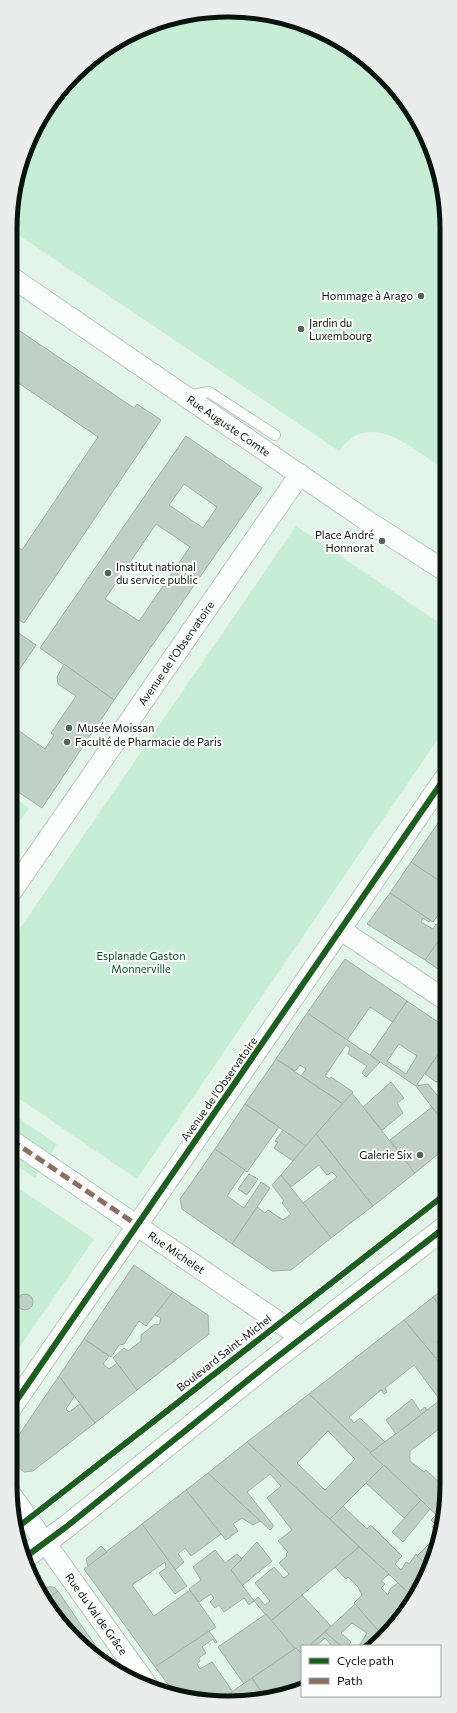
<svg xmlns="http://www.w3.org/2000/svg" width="457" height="1713" font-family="Commissioner,sans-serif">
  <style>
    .green { fill: #c7eed5 }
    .building { fill: #c1d0c6; stroke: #a2b0a7; fill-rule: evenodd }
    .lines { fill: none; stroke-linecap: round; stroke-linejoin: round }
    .service-casing { stroke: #b9c7be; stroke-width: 12 }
    .minor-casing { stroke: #b9c7be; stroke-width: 22 }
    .primary-casing { stroke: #b9c7be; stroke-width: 24 }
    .service { stroke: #fbfefc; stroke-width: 10 }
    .minor { stroke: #fbfefc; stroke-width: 20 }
    .primary { stroke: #fbfefc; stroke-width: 22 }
    .quiet { stroke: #8d6e63; stroke-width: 5; stroke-dasharray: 10 5; stroke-linecap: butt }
    .cycleway-casing { stroke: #fff; stroke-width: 8 }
    .cycleway { stroke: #1b5e20; stroke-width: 6 }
    .poi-dot { fill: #54635a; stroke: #fff; stroke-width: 1.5 }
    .labels { text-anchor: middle; stroke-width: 4; stroke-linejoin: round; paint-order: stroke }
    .poi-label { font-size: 11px; fill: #08140d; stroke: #fff; text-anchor: start }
    .street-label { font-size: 11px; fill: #08140d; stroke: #fff }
    .park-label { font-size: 11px; fill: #024929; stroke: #fff }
    .rim { fill: none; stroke: #08140d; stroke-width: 5 }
  </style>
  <rect width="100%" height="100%" fill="#e2f5e8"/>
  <!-- green -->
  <g class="green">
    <path d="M186,14H271L325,33L383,74L425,132L445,200V470C415,450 369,407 339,451L14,232V186L47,107L107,47Z"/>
    <polygon points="296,526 444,626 444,730 137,1179 11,1093 12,940"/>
    <polygon points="19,801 29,808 12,832 12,812"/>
    <polygon points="11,1113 57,1144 50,1155 11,1129"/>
    <polygon points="11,1146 42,1167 35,1178 11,1162"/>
    <polygon points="11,1183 94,1239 10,1361"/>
  </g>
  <!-- building -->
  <g class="building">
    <polygon points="14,327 134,408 137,404 161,420 24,623 13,616 13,544 22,550 98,437 14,380"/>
    <path d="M186,436L262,488L114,700L40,648ZM184,484L217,507L203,528L169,505ZM156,524L190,547L139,621L105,599Z"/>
    <polygon points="13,629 36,645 13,679"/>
    <polygon points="64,664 114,700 42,808 12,788 12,726 45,749 54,735 51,733 76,696 58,684 57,677"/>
    <polygon points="443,816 444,817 444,884 411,862"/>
    <polygon points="411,862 444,884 444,907 433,922 390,893"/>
    <polygon points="390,893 430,920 429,922 423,918 421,922 433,929 436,924 444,929 444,933 425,960 367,924"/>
    <polygon points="444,933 444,973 425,960"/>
    <polygon points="345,959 407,1001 393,1022 370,1007 347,1040 307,1013"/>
    <path d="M407,1001L444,1026V1046L416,1086L370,1055ZM399,1044L417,1056L406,1074L387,1061Z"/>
    <polygon points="307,1013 380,1062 366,1077 362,1073 367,1066 348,1054 350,1048 346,1045 325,1076 330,1079 331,1077 353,1092 343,1104 301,1076 306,1069 300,1065 295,1071 276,1059"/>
    <polygon points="444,1046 444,1080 436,1082 425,1074"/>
    <polygon points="276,1059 343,1104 306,1146 245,1104"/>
    <polygon points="391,1082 404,1098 397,1103 403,1113 382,1130 363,1107"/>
    <polygon points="428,1084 441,1100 444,1097 444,1123 416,1086"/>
    <polygon points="352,1093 415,1173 373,1206 316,1134"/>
    <polygon points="245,1104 279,1127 247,1172 215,1149"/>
    <polygon points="432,1107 444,1123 443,1150 415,1173 390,1140"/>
    <polygon points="283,1130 306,1146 293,1161 274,1148 278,1142 275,1141"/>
    <polygon points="316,1134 373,1206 331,1238 303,1203 337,1177 332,1172 327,1175 319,1165 291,1187 281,1175"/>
    <polygon points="215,1149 245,1170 227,1196 244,1208 261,1182 270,1188 232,1244 182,1209 180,1199"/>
    <polygon points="249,1174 258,1179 247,1195 238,1189"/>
    <polygon points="281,1175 331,1238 291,1270 272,1271 232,1244 257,1207 265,1213 268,1210 283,1220 291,1214 282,1203 284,1201 272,1185"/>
    <polygon points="134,1265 173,1292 146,1326 139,1321 124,1344 119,1345 111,1357 84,1339"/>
    <polygon points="443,1290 443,1310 433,1297"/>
    <polygon points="173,1292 208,1315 209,1334 137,1390 113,1358 124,1348 128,1351 141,1341 141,1335 155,1324 159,1325 161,1318 155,1315"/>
    <circle cx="25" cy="1302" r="8"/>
    <polygon points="433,1297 443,1310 443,1341 441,1338 437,1342 443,1349 443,1352 436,1358 404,1320"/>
    <polygon points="404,1320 443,1367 443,1398 440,1400 414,1365 385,1388 387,1392 384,1394 381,1390 349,1417 354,1423 360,1418 385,1442 370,1453 309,1394"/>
    <polygon points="84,1339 109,1356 103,1364 109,1369 117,1363 137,1390 95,1423 59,1376"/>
    <polygon points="59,1376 74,1397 66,1409 69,1412 80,1404 95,1423 33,1471 24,1472 13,1463 10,1456 10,1448"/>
    <path d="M309,1394L384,1465L330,1519L247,1442ZM328,1431L355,1459L325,1490L297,1463Z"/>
    <polygon points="443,1398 443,1426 410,1451 410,1461 424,1472 426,1470 443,1486 443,1521 370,1453"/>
    <polygon points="412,1399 420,1411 425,1407 427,1410 396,1434 386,1420"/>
    <polygon points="247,1442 359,1547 271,1621 254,1601 258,1597 265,1605 270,1601 255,1583 274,1567 284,1578 289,1574 279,1563 287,1556 286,1554 288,1552 278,1541 292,1530 267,1498 281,1486 270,1474 247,1492 273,1525 273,1527 270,1530 208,1473"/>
    <polygon points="384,1465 421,1500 404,1518 366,1483"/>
    <polygon points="208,1473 260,1521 253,1525 242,1518 233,1524 238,1531 226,1540 186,1490"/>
    <polygon points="186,1490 221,1534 191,1556 185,1548 178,1554 184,1562 175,1570 142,1524"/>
    <polygon points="421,1500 430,1509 403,1542 392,1532"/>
    <polygon points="343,1506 367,1529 371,1525 402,1556 395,1564 401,1570 406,1562 409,1564 416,1554 428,1566 418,1594 414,1598 330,1519"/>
    <polygon points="436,1515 443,1521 443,1527 428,1566 417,1556 439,1534 432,1527 435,1524 431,1520"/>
    <polygon points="142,1524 187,1586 175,1594 159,1573 166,1568 165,1562 132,1585 154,1616 190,1590 216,1627 155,1667 84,1569"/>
    <polygon points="257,1542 272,1561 243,1585 231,1570"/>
    <polygon points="101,1546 107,1552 88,1566 86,1559"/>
    <polygon points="359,1547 389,1574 381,1581 385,1584 381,1588 388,1595 390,1589 398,1583 414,1598 382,1635 354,1603 362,1595 358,1587 348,1577 346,1579 335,1567"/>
    <polygon points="215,1550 225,1563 237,1554 242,1559 231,1570 254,1601 249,1605 244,1598 224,1612 219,1605 215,1608 210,1602 214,1598 211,1594 199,1602 189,1589 201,1580 193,1567"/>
    <polygon points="47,1587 54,1587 58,1591 46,1600 41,1592"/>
    <polygon points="58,1591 81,1625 107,1661 64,1629 46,1600"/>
    <polygon points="302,1595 331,1626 309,1646 302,1646 301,1653 295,1649 271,1621"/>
    <polygon points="355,1604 382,1635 372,1646 359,1646 367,1633 352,1623 341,1633 351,1642 349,1645 351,1646 341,1646 325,1632"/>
    <polygon points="266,1614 295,1649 244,1684 218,1647"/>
    <polygon points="209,1631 217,1642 215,1643 213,1639 202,1647 206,1653 199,1658 200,1661 197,1664 200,1669 212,1662 233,1692 214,1703 173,1691 155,1667"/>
    <polygon points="325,1632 341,1646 332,1646 325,1638 316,1646 309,1646"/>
    <polygon points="296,1648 302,1654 302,1690 264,1696 252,1678"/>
    <polygon points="252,1678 264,1696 231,1700 227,1695"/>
  </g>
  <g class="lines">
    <defs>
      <polyline id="service" points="186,396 209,392 275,435"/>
      <g id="minor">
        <path id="s1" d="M14,279L366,520L445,571"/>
        <path id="s2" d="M12,891L300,474"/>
        <polyline points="341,930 444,999"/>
        <path id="s3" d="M11,1140L302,1338"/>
        <polyline points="10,1410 444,779"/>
        <path id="s4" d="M12,1496L147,1685"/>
      </g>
      <polyline id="primary" points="24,1558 66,1527 268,1364 443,1229"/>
    </defs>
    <!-- service casing -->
    <use href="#service" class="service-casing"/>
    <!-- minor casing -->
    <use href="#minor" class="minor-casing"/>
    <!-- primary casing -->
    <use href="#primary" class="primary-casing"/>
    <!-- service -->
    <use href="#service" class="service"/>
    <!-- minor -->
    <use href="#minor" class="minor"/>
    <!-- primary -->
    <use href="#primary" class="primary"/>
    <!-- quiet -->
    <polyline class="quiet" points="11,1140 137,1225"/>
    <defs>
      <g id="cycleway">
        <polyline points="10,1410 444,779"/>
        <polyline points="18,1527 443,1196"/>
        <polyline points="24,1558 66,1527 268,1364 443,1229"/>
      </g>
    </defs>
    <!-- cycleway casing -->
    <use href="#cycleway" class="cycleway-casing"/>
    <!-- cycleway -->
    <use href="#cycleway" class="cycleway"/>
  </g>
  <!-- markers -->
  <g class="poi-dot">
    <circle cx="421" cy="296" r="4"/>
    <circle cx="301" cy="329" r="4"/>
    <circle cx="382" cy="541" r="4"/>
    <circle cx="108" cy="573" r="4"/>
    <circle cx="69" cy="728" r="4"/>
    <circle cx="67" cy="742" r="4"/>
    <circle cx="420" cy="1155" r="4"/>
  </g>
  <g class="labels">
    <!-- poi labels -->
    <g class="poi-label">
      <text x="413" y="300" text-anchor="end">Hommage à Arago</text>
      <text x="309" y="327">Jardin du<tspan x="309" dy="13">Luxembourg</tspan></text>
      <text x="374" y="539" text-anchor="end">Place André<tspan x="374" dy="13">Honnorat</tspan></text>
      <text x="116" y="571">Institut national<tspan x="116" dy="13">du service public</tspan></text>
      <text x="77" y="732">Musée Moissan</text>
      <text x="75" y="746">Faculté de Pharmacie de Paris</text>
      <text x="412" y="1159" text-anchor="end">Galerie Six</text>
    </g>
    <!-- street labels -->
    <g class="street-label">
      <text dy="4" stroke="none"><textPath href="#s1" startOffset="260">Rue Auguste Comte</textPath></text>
      <text dy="4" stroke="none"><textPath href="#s2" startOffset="289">Avenue de l'Observatoire</textPath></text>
      <text transform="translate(219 1089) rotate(-55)" y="4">Avenue de l'Observatoire</text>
      <text dy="4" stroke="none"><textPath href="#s3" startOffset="200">Rue Michelet</textPath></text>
      <text transform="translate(224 1353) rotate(-38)" y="4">Boulevard Saint-Michel</text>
      <text dy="4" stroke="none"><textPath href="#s4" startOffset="145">Rue du Val de Grâce</textPath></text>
    </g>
    <!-- park labels -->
    <g class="park-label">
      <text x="141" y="960">Esplanade Gaston<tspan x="141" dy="13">Monnerville</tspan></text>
    </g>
  </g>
  <!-- crop -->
  <path d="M0 0H457V1713H0ZM228 17H229A211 211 0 0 1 440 228V1485A211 211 0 0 1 229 1696H228A211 211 0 0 1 17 1485V228A211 211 0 0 1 228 17Z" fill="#ebecec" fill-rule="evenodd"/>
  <path class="rim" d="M228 17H229A211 211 0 0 1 440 228V1485A211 211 0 0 1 229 1696H228A211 211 0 0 1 17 1485V228A211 211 0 0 1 228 17Z"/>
  <!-- legend -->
  <rect x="301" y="1645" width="140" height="52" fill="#ffffff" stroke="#9ca19e"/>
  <rect x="309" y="1658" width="20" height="6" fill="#1b5e20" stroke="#9ca19e"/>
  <text x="337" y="1665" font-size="12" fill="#08140d">Cycle path</text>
  <rect x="309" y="1678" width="20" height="6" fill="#8d6e63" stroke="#9ca19e"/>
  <text x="337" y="1685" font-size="12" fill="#08140d">Path</text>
</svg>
